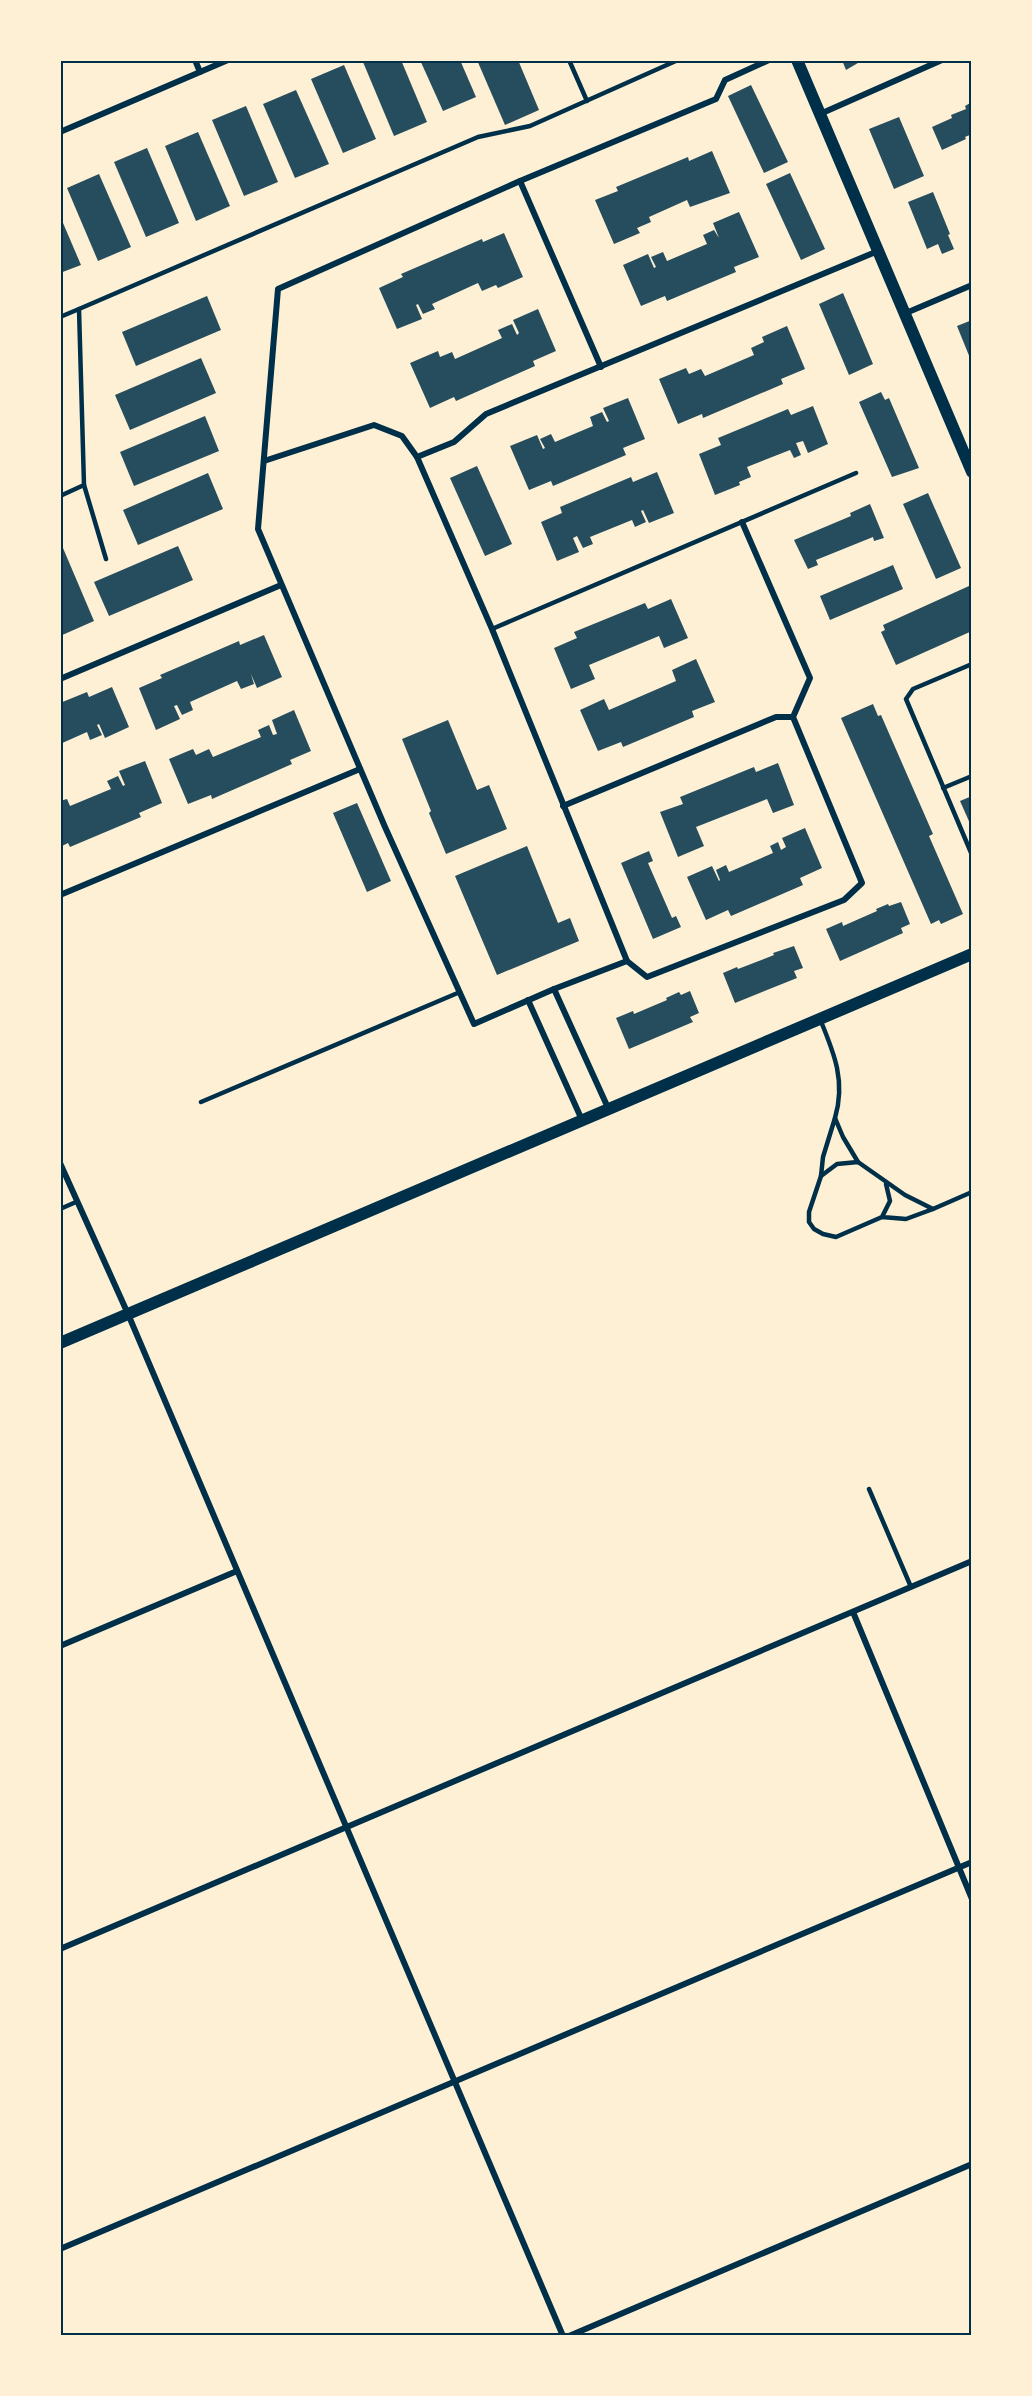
<svg xmlns="http://www.w3.org/2000/svg" width="1032" height="2396" font-family="'Alegreya Sans',sans-serif">
  <style>
    .building { fill: #264d5e }
    .lines { fill: none; stroke-linecap: round; stroke-linejoin: round }
    .service { stroke: #003049; stroke-width: 4.5 }
    .minor { stroke: #003049; stroke-width: 6 }
    .secondary { stroke: #003049; stroke-width: 12 }
    .neatline { fill: none; stroke: #003049; stroke-width: 2 }
  </style>
  <rect width="100%" height="100%" fill="#fdf0d5"/>
  <!-- building -->
  <g class="building">
    <polygon points="368,60 401,60 427,122 394,136 363,62"/>
    <polygon points="420,60 460,60 476,97 443,111"/>
    <polygon points="477,60 518,60 539,110 505,125"/>
    <polygon points="842,60 863,60 846,70"/>
    <polygon points="344,65 376,139 343,153 311,79"/>
    <polygon points="751,85 788,162 764,173 728,96"/>
    <polygon points="296,90 329,164 295,178 263,104"/>
    <polygon points="972,102 972,134 965,137 966,139 942,150 932,127 952,118 951,115 966,109 965,106"/>
    <polygon points="246,106 278,182 244,196 212,120"/>
    <polygon points="899,117 924,176 894,189 869,129"/>
    <polygon points="198,132 230,206 196,221 165,146"/>
    <polygon points="147,148 179,223 146,237 114,162"/>
    <polygon points="712,151 730,193 690,207 687,200 649,217 651,222 637,228 640,233 614,244 595,200 618,191 616,187 688,157 689,161"/>
    <polygon points="790,173 825,249 801,260 766,184"/>
    <polygon points="99,174 131,247 98,261 67,188"/>
    <polygon points="933,192 950,234 948,235 954,249 942,254 938,244 927,249 908,202"/>
    <polygon points="739,212 759,257 734,267 736,272 667,301 665,296 641,306 623,265 648,254 654,268 656,267 651,257 663,252 667,261 707,244 703,235 714,230 719,238 713,223"/>
    <polygon points="60,216 81,265 60,273"/>
    <polygon points="504,233 523,277 498,288 496,285 482,291 478,283 432,304 435,309 423,314 418,304 416,305 422,319 397,329 379,288 403,277 401,274 482,239 483,242"/>
    <polygon points="843,293 873,364 849,375 819,304"/>
    <polygon points="207,296 221,330 136,366 122,332"/>
    <polygon points="538,309 556,351 533,361 535,366 456,401 454,397 430,408 410,363 438,351 440,357 452,352 455,359 502,338 498,330 512,324 517,335 519,333 513,320"/>
    <polygon points="972,320 972,363 957,326"/>
    <polygon points="787,326 805,369 781,379 783,384 703,418 702,414 678,424 659,379 686,368 689,374 701,369 705,376 754,355 751,348 764,342 762,337"/>
    <polygon points="201,358 216,393 130,430 115,395"/>
    <polygon points="881,392 885,400 889,398 919,468 892,477 859,402"/>
    <polygon points="628,398 645,439 623,448 626,455 553,486 551,481 529,490 510,446 537,435 543,449 545,448 540,439 551,434 555,442 593,426 590,417 602,412 607,422 609,421 603,408"/>
    <polygon points="813,406 828,444 808,453 803,441 796,443 801,455 794,458 790,450 747,467 751,477 739,482 740,485 715,495 699,454 721,445 718,438 788,409 791,415"/>
    <polygon points="205,416 219,451 134,486 120,452"/>
    <polygon points="477,466 512,544 485,556 450,478"/>
    <polygon points="657,472 674,513 649,523 643,510 641,511 646,522 635,527 632,520 590,537 593,544 583,548 577,536 573,538 579,552 557,561 541,522 562,513 560,507 631,477 633,482"/>
    <polygon points="208,473 223,509 138,545 123,510"/>
    <polygon points="928,493 961,568 936,579 903,504"/>
    <polygon points="870,504 884,538 874,541 873,537 816,560 818,565 808,569 794,540 851,516 850,513"/>
    <polygon points="60,541 94,621 60,636"/>
    <polygon points="178,546 193,580 109,616 94,582"/>
    <polygon points="893,565 903,589 830,620 820,596"/>
    <polygon points="969,586 972,592 972,631 896,665 881,632 885,630 883,625"/>
    <polygon points="671,599 688,638 664,648 659,636 589,665 595,679 571,689 554,648 577,638 574,632 645,603 648,609"/>
    <polygon points="264,635 282,677 257,688 251,674 254,684 241,689 237,681 190,702 193,710 182,715 177,705 174,706 180,719 156,730 139,688 162,678 160,675 239,641 240,645"/>
    <polygon points="696,659 715,702 692,711 694,717 623,747 621,742 598,751 580,710 604,699 609,710 676,681 672,670"/>
    <polygon points="112,687 129,727 105,738 99,724 97,725 102,735 90,740 87,732 60,744 60,703 87,692 89,697"/>
    <polygon points="873,704 878,716 881,715 933,834 929,836 963,914 941,924 939,920 931,924 841,718"/>
    <polygon points="294,710 311,751 290,760 292,764 212,799 211,795 188,804 169,759 193,749 196,755 209,749 213,757 261,737 258,730 269,725 273,735 277,734 272,720"/>
    <polygon points="448,720 477,790 489,785 507,829 446,854 429,813 431,811 402,739"/>
    <polygon points="145,761 162,803 139,813 141,817 70,847 68,843 60,847 60,801 67,799 70,806 111,789 107,781 118,776 123,786 125,785 119,771"/>
    <polygon points="778,763 794,805 773,813 767,799 696,827 704,846 678,857 660,812 683,804 680,797 754,767 756,772"/>
    <polygon points="972,796 972,828 960,801"/>
    <polygon points="357,803 391,881 367,892 333,813"/>
    <polygon points="805,828 822,868 800,878 803,885 731,916 728,910 706,920 687,877 712,866 719,881 720,880 716,870 726,865 729,872 773,853 770,846 778,842 781,850 786,847 782,838"/>
    <polygon points="527,846 558,923 570,918 579,941 497,975 455,876"/>
    <polygon points="649,851 653,861 648,863 672,918 676,916 681,927 653,939 621,863"/>
    <polygon points="901,902 910,924 901,928 903,933 840,961 826,929 842,922 843,926 877,911 876,909 888,904 889,906"/>
    <polygon points="794,946 803,968 794,971 797,978 735,1003 723,973 737,967 738,969 774,955 773,953"/>
    <polygon points="690,991 699,1013 690,1017 693,1022 629,1049 616,1018 633,1011 634,1014 667,1000 666,998 679,992 681,995"/>
  </g>
  <g class="lines">
    <!-- service -->
    <g class="service">
      <polyline points="569,60 587,101"/>
      <polyline points="60,317 79,309"/>
      <polyline points="84,485 106,559"/>
      <polyline points="60,496 84,485 79,309 478,137 530,126 678,60"/>
      <polyline points="492,629 856,473"/>
      <polyline points="972,664 913,689 906,699 972,855"/>
      <polyline points="943,788 972,776"/>
      <path d="M820,1019C834,1053 846,1081 835,1118"/>
      <polyline points="201,1102 460,992"/>
      <polyline points="821,1176 823,1157 835,1118 843,1137 858,1162"/>
      <polyline points="60,1209 76,1202"/>
      <polyline points="933,1209 972,1192"/>
      <polyline points="882,1217 906,1219 933,1209 905,1195 858,1162 837,1164 821,1176 809,1212 809,1222 814,1229 823,1234 836,1237 882,1217 890,1201 886,1184"/>
      <polyline points="869,1489 911,1587"/>
    </g>
    <!-- minor -->
    <g class="minor">
      <polyline points="195,60 200,72"/>
      <polyline points="769,60 725,80 716,99 520,181 278,289 258,529 385,827 474,1024 554,989 627,961 492,629 417,457 454,442 486,414 878,251"/>
      <polyline points="820,114 942,60"/>
      <polyline points="60,132 228,60"/>
      <polyline points="520,181 601,367"/>
      <polyline points="906,313 972,285"/>
      <polyline points="264,461 374,425 402,436 417,457"/>
      <polyline points="60,679 281,585"/>
      <polyline points="563,806 776,717 793,717"/>
      <polyline points="60,895 360,769"/>
      <polyline points="627,961 647,977 844,900 862,883 793,717 810,678 742,522"/>
      <polyline points="554,989 609,1110"/>
      <polyline points="528,1000 582,1120"/>
      <polyline points="60,1163 128,1314 563,2336"/>
      <polyline points="853,1612 972,1899"/>
      <polyline points="60,1646 237,1571"/>
      <polyline points="60,1949 972,1561"/>
      <polyline points="60,2249 972,1862"/>
      <polyline points="569,2336 972,2164"/>
    </g>
    <!-- secondary -->
    <g class="secondary">
      <polyline points="797,60 972,472"/>
      <polyline points="60,1343 972,954"/>
    </g>
  </g>
  <!-- border -->
  <rect width="1032" height="2396" fill="none" stroke="#fdf0d5" stroke-width="123"/>
  <rect x="62" y="62" width="908" height="2272" class="neatline"/>
</svg>
